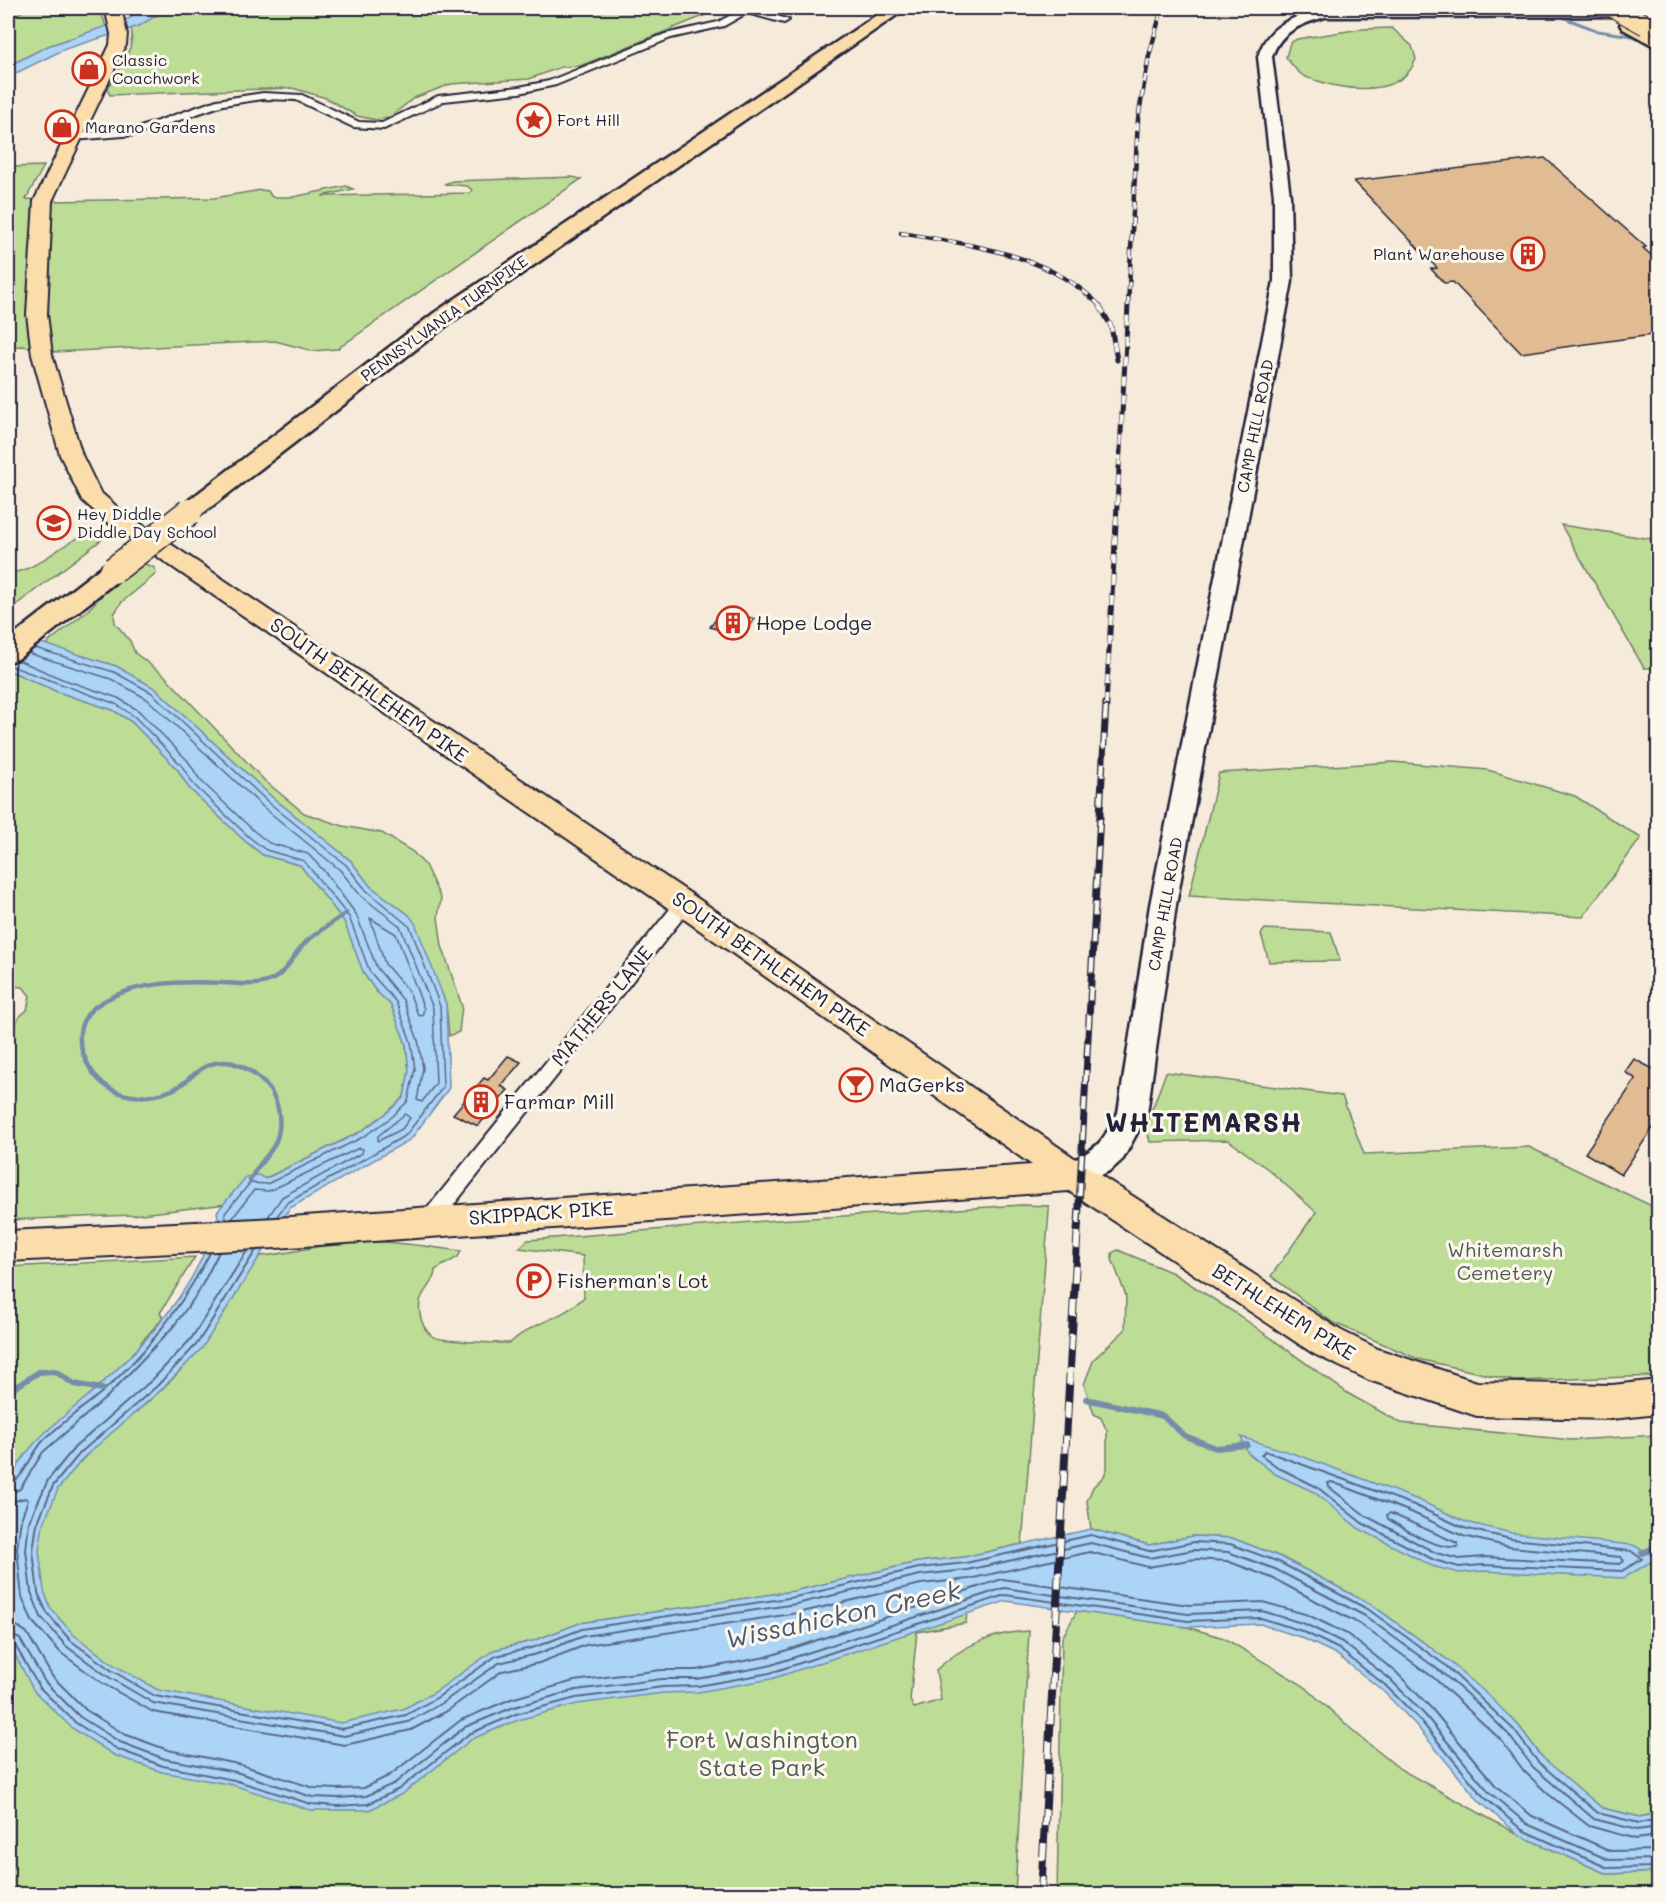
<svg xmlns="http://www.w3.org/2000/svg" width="1666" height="1902" font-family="Mali,sans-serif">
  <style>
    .green { fill: #bddc95; stroke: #707f68; stroke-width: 1.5 }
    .water { fill: #acd4f6; stroke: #758dab; stroke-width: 1.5 }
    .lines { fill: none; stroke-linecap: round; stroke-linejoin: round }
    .shore-far1 { stroke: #596986; stroke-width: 1.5 }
    .shore { stroke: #596986; stroke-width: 2 }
    .stream-far2 { stroke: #758dab; stroke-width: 3 }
    .stream-far1 { stroke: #758dab; stroke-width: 4.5 }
    .stream { stroke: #758dab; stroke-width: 6 }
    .building { fill: #e1bb92; stroke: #22223b; stroke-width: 1.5 }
    .street-casing { stroke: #22223b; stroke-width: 4 }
    .secondary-casing { stroke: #22223b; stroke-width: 5 }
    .primary-casing { stroke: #22223b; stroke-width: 4 }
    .highway-casing { stroke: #22223b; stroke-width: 5 }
    .street { fill: #fbf7ec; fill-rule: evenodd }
    .secondary { fill: #fbf7ec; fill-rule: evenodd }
    .primary { fill: #faddab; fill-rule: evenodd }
    .highway { fill: #faddab; fill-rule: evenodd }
    .rail-far3-casing { stroke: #22223b; stroke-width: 4.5 }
    .rail-far2-casing { stroke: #22223b; stroke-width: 5 }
    .rail-far1-casing { stroke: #22223b; stroke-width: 7 }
    .rail-casing { stroke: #22223b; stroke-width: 8 }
    .rail-far3 { stroke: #fbf7ec; stroke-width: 3; stroke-dasharray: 8; stroke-linecap: butt }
    .rail-far2 { stroke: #fbf7ec; stroke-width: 4; stroke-dasharray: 10; stroke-linecap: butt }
    .rail-far1 { stroke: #fbf7ec; stroke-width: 4.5; stroke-dasharray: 14; stroke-linecap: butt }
    .rail { stroke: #fbf7ec; stroke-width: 6; stroke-dasharray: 17; stroke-linecap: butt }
    .highway-bridge-far1-casing { stroke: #22223b; stroke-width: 22; stroke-linecap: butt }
    .highway-bridge-casing { stroke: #22223b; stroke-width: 29; stroke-linecap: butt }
    .highway-bridge-far1 { stroke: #faddab; stroke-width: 20 }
    .highway-bridge { stroke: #faddab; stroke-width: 26 }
    .labels { text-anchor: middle; stroke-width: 6; stroke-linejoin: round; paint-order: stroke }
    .far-poi-label { font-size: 16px; fill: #22223b; stroke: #fbf7ec; text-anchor: start }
    .far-street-label { font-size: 16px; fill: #22223b; stroke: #fbf7ec }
    .poi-label { font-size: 20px; fill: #22223b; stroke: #fbf7ec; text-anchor: start }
    .street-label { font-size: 20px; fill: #22223b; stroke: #fbf7ec }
    .park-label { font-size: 20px; fill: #505a56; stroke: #fbf7ec }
    .near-park-label { font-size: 24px; fill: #505a56; stroke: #fbf7ec }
    .district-label { font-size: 26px; font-weight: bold; letter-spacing: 1.5px; fill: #22223b; stroke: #fbf7ec }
    .near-water-label { font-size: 26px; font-style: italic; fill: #4b5773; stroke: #fbf7ec }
  </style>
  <rect width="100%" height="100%" fill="#f6ebda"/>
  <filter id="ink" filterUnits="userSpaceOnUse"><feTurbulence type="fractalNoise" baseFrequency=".0167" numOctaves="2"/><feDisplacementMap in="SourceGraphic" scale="12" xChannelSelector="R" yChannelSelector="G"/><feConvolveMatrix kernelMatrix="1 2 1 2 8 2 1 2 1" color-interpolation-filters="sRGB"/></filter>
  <g filter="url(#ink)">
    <!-- green -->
    <g class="green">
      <polygon points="25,8 82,8 85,13 102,14 106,27 48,46 8,66 8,16 20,13"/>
      <polygon points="134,8 723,8 580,66 561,67 529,79 451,84 414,98 390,117 376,120 357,116 326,98 292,88 110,95 106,87 114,80 130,48 132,37 130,15"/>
      <path d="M1392,28L1412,46L1416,59C1402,97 1348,91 1318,81C1312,79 1305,78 1301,74C1295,70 1290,62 1286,57L1290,43L1297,39L1361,29Z"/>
      <polygon points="44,166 26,199 54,201 214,198 261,190 268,191 272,197 293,197 346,186 353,189 322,196 470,193 472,190 467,186 444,184 453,181 572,177 581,179 337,349 313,351 275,341 55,352 22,346 8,347 8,167"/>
      <polygon points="1561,525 1658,540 1658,668 1644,668"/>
      <path d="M104,531L108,532L105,537L8,611V573C44,571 65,533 104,531Z"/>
      <polygon points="145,564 155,568 156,574 122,602 114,614 115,623 130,641 135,653 165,676 265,781 304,813 343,826 382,833 413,852 425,865 441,899 438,917 442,946 462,1006 459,1032 449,1036 446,1004 409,915 370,886 351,861 272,797 156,689 116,666 45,645 87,611 103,594"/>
      <polygon points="8,670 58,692 113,710 132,722 178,770 189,788 245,841 263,855 300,865 344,921 364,974 376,991 391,1005 406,1044 409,1071 404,1097 388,1112 360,1132 264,1179 247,1177 227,1204 133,1215 8,1220 8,1039 19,1017 27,1010 30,996 23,987 8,986"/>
      <polygon points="1393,762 1488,770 1575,796 1641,838 1583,917 1189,896 1219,773"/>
      <polygon points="1265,929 1331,932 1340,961 1269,962 1261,934"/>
      <polygon points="1166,1072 1342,1096 1364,1154 1529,1147 1658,1209 1658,1376 1514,1381 1418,1359 1332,1322 1271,1276 1316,1212 1269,1170 1228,1140 1150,1142 1146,1126"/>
      <path d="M1022,1205L1049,1206V1212L1022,1544L964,1557L918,1562L794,1591L580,1623L533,1641L494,1650L970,1570L966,1623L917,1632L910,1700L914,1708L941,1700L936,1670C961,1646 994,1632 1029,1631L1015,1894H8V1267L195,1257L160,1313L163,1318L142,1341L75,1468C100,1438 133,1417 161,1390C203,1352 229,1304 259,1256C290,1254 320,1244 350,1242C387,1240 425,1246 461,1251L458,1257L435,1270C435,1283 422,1290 420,1302C418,1314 422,1328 432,1336C440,1342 497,1343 510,1343C533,1321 562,1320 584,1297L583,1256L519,1248L528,1240L778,1220Z"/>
      <polygon points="1118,1250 1173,1273 1240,1316 1349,1394 1401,1423 1572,1440 1658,1435 1658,1813 1640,1817 1602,1808 1562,1777 1542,1757 1519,1726 1449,1661 1372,1605 1281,1557 1232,1538 1193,1536 1149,1545 1091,1529 1087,1501 1093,1487 1104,1476 1107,1468 1107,1431 1101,1418 1094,1414 1084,1384 1094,1359 1125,1330 1126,1296 1112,1259 1112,1253"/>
      <polygon points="1077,1611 1187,1627 1224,1638 1304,1686 1358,1735 1400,1769 1519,1835 1607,1874 1658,1872 1658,1894 1057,1894 1062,1638"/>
    </g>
    <!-- water -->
    <g class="water">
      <polygon points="140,8 158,8 157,15 139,26 65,49 8,77 8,66 48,46 130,18"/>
      <path d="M8,633L116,666L156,689L272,797L351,861L370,886L409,915L415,923L446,1004L449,1088L411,1139L290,1208L202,1348L161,1390L84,1457L58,1489L43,1525L39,1550L44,1591L51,1609L74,1635L114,1665L158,1690L341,1723L403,1709L435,1692L494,1650L533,1641L580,1623L794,1591L918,1562L964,1557L1091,1529L1149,1545L1193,1536L1232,1538L1281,1557L1372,1605L1449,1661L1487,1694L1519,1726L1542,1757L1602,1808L1640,1817L1658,1813V1872L1607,1874L1519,1835L1480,1802L1415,1724L1382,1690L1336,1654L1300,1637L1260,1624L1187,1627L1006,1601L771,1679L698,1692L663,1693L577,1704L518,1720L472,1739L402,1794L369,1810H310L233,1785L162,1772L114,1755L72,1728L34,1691L8,1641V1488C23,1441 64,1419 98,1387C130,1358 163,1323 186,1287C199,1267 208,1243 219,1221L217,1212L246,1177L259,1175L265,1179L360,1132L388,1112L404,1097L409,1071L406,1044L391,1005L376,991L364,974L344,921L300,865L263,855L245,841L189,788L178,770L132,722L113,710L58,692L8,670Z"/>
      <polygon points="1241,1437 1301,1456 1416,1499 1466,1522 1512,1533 1633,1545 1657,1558 1624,1578 1483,1571 1459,1573 1432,1566 1358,1528 1314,1492 1275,1474 1248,1453"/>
    </g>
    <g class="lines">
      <!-- shore-far1 -->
      <g class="shore-far1">
        <polyline points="35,648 114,672 152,693 268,802 346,865 366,890 410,927 440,1006 443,1087 406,1135 287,1203 277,1216"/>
        <polyline points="18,660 62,679 118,698 139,711 188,761 200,780 254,831 269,843 308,854 324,871 356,914 377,968 403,1000 418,1040 423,1068 417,1100 422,1102 436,1083 433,1008 400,926 361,896 340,870 263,807 147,699 111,679 28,653"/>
        <polyline points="8,665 116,704 135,717 182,766 194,785 249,837 266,850 304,861 349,917 370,972 396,1002 411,1042 415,1069 408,1101 392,1117 363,1137 267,1184 250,1183 225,1213 225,1219"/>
        <polygon points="370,918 396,934 424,1009 422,1016 418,1015 409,992 385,964"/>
        <polygon points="405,1114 410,1118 402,1129 378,1141 378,1136"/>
        <polyline points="232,1219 254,1190 269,1191 359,1148 363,1149 362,1153 282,1197 268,1217"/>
      </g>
      <!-- shore -->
      <g class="shore">
        <polyline points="256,1250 197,1344 157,1386 80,1453 53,1486 37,1524 33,1551 38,1593 47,1613 70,1640 111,1670 155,1696 342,1729 406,1715 438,1697 496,1656 535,1647 582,1629 795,1597 919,1568 966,1563 1091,1535 1149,1551 1194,1542 1230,1544 1279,1562 1369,1610 1445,1665 1514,1730 1538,1762 1598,1813 1639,1823 1658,1819"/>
        <polyline points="247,1251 191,1339 152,1380 75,1447 48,1480 29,1522 26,1550 31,1592 41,1617 66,1646 107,1676 153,1703 344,1736 408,1722 442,1703 499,1663 537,1654 584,1636 796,1604 920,1575 967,1570 1091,1543 1149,1558 1194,1550 1228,1552 1275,1569 1365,1616 1440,1671 1478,1704 1508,1734 1533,1767 1594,1819 1637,1830 1658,1827"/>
        <polygon points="1265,1451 1414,1505 1464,1528 1511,1539 1631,1551 1642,1559 1622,1571 1483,1565 1459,1567 1434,1560 1362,1523 1317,1487 1279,1468 1261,1455"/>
        <polygon points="1332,1482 1411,1512 1463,1536 1510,1547 1621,1557 1624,1561 1620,1564 1483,1557 1459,1559 1436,1553 1366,1516 1329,1487 1328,1483"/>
        <path d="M8,1486C25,1478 31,1453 44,1440C62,1422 82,1409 101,1393C146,1354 182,1306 210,1253"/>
        <polyline points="8,1494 20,1489 43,1452 107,1397 173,1327 198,1293 219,1252"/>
        <polyline points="8,1503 25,1498 28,1500 21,1519 17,1549 22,1597 32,1621 61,1653 102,1683 153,1712 345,1745 411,1730 447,1711 502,1671 539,1663 586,1645 798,1613 921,1584 969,1579 1090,1552 1148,1567 1195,1559 1227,1561 1272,1578 1360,1624 1434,1678 1501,1740 1524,1771 1547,1793 1589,1826 1636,1839 1658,1836"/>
        <path d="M1390,1513L1457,1543L1458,1547C1434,1549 1408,1531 1388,1519L1387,1515Z"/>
        <polyline points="8,1625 17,1626 27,1633 52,1676 86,1710 124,1734 168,1750 238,1764 314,1788 338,1789 364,1788 390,1775 461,1720 511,1699 574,1681 661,1670 696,1670 766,1657 1002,1579 1189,1605 1263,1602 1308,1615 1347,1634 1396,1672 1432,1709 1496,1786 1532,1816 1611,1851 1658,1850"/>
        <polyline points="8,1634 20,1639 45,1682 80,1717 120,1742 165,1759 236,1772 312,1797 338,1798 366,1796 395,1783 465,1727 514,1707 576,1690 662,1679 697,1679 768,1666 1004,1588 1188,1614 1262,1611 1305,1624 1342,1642 1390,1679 1425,1715 1489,1792 1527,1824 1609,1860 1658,1859"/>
        <polyline points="8,1642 15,1645 39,1687 76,1723 117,1749 163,1766 234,1780 311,1804 338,1806 368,1804 399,1789 469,1734 516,1714 576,1698 663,1687 698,1686 770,1673 1005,1595 1188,1621 1261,1618 1302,1631 1339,1649 1385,1685 1420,1720 1484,1797 1522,1830 1608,1868 1658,1867"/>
      </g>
      <!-- stream-far2 -->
      <polyline class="stream-far2" points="1557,15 1598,31 1632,36"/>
      <!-- stream-far1 -->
      <path class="stream-far1" d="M250,1181C256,1164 274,1153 278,1135C282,1117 278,1098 265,1084C246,1064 222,1053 198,1071C189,1078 182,1086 172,1090C132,1106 95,1092 82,1050C76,1034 82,1016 96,1006C132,981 181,981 223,983C238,983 255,987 269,981C286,975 293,955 306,942C318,931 332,923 346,913"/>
      <!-- stream -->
      <g class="stream">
        <polyline points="8,1392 39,1372 55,1371 74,1384 102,1389"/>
        <polyline points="1086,1399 1163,1416 1185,1436 1216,1448 1247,1445"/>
        <polyline points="1642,1553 1658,1546"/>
      </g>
    </g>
    <!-- building -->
    <g class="building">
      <polygon points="1545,158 1646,247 1643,248 1659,262 1659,334 1521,353 1453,282 1444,283 1431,269 1437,268 1354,181"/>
      <polygon points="723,610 744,616 755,619 742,637 710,627"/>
      <polygon points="508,1056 521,1062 501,1086 508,1090 478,1126 453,1114 484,1078 488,1080"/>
      <polygon points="1634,1059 1659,1072 1659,1119 1621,1175 1585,1153 1636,1079 1625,1072"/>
    </g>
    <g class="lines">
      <defs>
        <g id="street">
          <polygon points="744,8 754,8 789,20 784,23 747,13 724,26 671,38 556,85 519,93 444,101 384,129 353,127 296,100 263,99 223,105 136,135 73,140 68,137 73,134 135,129 217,100 263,93 302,95 359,122 382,123 438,96 519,87 549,81 665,34 718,22"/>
          <polygon points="684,897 690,899 693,904 690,909 436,1227 429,1230 422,1227 419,1221 422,1215 678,899"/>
        </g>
        <path id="secondary" d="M1658,8V16L1325,17C1301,24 1280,31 1272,57L1290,196L1292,281L1176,905L1147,1114L1123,1159L1111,1170L1074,1189L1063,1185L1059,1176C1067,1159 1088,1156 1100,1142C1107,1134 1112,1122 1118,1113L1150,905L1274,281V196L1258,57C1267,24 1295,16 1325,9Z"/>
        <polygon id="primary" points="105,8 121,8 127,34 126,45 52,201 47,314 52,355 82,455 100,492 123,512 694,896 1086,1166 1340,1330 1378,1349 1477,1382 1612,1385 1658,1380 1658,1414 1612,1419 1477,1416 1369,1380 1314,1354 1069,1191 276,1248 8,1261 8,1231 276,1218 1032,1165 674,912 107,522 82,500 60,455 32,355 27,314 34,201 110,45 111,34"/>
        <g id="highway">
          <polygon points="887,8 907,8 450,323 198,517 189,520 180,517 176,512 180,507 434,313"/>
          <polygon points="1629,20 1658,36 1658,48 1623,29 1620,25 1623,21"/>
          <polygon points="114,562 123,564 127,570 123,576 18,659 8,662 8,639 105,564"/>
        </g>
      </defs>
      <!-- street casing -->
      <use href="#street" class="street-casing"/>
      <!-- secondary casing -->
      <use href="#secondary" class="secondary-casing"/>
      <!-- primary casing -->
      <use href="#primary" class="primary-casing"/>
      <!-- highway casing -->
      <use href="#highway" class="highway-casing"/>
      <!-- street -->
      <use href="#street" class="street"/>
      <!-- secondary -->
      <use href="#secondary" class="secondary"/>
      <!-- primary -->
      <use href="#primary" class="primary"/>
      <!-- highway -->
      <use href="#highway" class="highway"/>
      <defs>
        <g id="rail-far3">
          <path d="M901,233C970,245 1049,253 1100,306"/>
          <polyline points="1128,306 1138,119 1149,56 1162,8"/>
        </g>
        <g id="rail-far2">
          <polyline points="1099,305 1111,326 1117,360"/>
          <polyline points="1106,705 1128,305"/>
        </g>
        <polyline id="rail-far1" points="1078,1224 1106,703"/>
        <polyline id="rail" points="1041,1894 1078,1223"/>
      </defs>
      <!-- rail-far3 casing -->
      <use href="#rail-far3" class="rail-far3-casing"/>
      <!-- rail-far2 casing -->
      <use href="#rail-far2" class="rail-far2-casing"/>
      <!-- rail-far1 casing -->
      <use href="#rail-far1" class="rail-far1-casing"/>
      <!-- rail casing -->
      <use href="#rail" class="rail-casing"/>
      <!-- rail-far3 -->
      <use href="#rail-far3" class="rail-far3"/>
      <!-- rail-far2 -->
      <use href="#rail-far2" class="rail-far2"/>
      <!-- rail-far1 -->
      <use href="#rail-far1" class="rail-far1"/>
      <!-- rail -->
      <use href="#rail" class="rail"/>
      <defs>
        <polyline id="highway-bridge-far1" points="1615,8 1646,25"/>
        <polyline id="highway-bridge" points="114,570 189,512"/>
      </defs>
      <!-- highway-bridge-far1 casing -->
      <use href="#highway-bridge-far1" class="highway-bridge-far1-casing"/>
      <!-- highway-bridge casing -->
      <use href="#highway-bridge" class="highway-bridge-casing"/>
      <!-- highway-bridge-far1 -->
      <use href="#highway-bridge-far1" class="highway-bridge-far1"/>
      <!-- highway-bridge -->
      <use href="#highway-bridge" class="highway-bridge"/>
    </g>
  </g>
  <!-- icons -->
  <defs>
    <symbol id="shop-ring" viewBox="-11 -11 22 22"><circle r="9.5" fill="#fbf7ec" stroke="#c8321e" stroke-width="1.5"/><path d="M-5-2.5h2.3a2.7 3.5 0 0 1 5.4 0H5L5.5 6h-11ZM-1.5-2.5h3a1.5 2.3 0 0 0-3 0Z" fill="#c8321e"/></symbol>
    <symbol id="sight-ring" viewBox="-11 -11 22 22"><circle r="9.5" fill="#fbf7ec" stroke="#c8321e" stroke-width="1.5"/><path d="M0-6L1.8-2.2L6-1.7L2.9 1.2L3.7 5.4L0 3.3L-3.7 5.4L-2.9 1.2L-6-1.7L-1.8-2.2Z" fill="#c8321e"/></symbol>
    <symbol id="building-ring" viewBox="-11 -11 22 22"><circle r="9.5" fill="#fbf7ec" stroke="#c8321e" stroke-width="1.5"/><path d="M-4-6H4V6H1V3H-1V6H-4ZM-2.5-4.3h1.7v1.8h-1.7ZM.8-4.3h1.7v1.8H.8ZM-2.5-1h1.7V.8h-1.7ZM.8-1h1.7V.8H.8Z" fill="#c8321e"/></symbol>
    <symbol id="school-ring" viewBox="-11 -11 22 22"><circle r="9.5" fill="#fbf7ec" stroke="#c8321e" stroke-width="1.5"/><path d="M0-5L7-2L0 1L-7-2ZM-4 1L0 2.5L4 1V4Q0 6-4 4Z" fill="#c8321e"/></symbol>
    <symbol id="bar-ring" viewBox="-11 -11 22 22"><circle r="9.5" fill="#fbf7ec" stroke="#c8321e" stroke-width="1.5"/><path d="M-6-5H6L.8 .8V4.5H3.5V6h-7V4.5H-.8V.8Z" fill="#c8321e"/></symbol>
    <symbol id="parking-ring" viewBox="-11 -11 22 22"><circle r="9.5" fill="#fbf7ec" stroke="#c8321e" stroke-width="1.5"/><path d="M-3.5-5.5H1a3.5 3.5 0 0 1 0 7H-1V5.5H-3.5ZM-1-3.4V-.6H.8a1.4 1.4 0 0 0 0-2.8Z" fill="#c8321e"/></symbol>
  </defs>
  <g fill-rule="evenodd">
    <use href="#shop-ring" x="70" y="50" width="38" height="38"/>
    <use href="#sight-ring" x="515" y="101" width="38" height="38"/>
    <use href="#shop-ring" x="43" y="108" width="38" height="38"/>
    <use href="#building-ring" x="1509" y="235" width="38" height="38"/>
    <use href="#school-ring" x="35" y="504" width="38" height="38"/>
    <use href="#building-ring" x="714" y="604" width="38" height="38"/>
    <use href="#bar-ring" x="837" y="1066" width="38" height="38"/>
    <use href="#building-ring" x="462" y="1083" width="38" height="38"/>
    <use href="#parking-ring" x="515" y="1262" width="38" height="38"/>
  </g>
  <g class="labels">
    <!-- far-poi labels -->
    <g class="far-poi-label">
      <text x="112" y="66">Classic<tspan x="112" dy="18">Coachwork</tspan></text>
      <text x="557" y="126">Fort Hill</text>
      <text x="85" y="133">Marano Gardens</text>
      <text x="1505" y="260" text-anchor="end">Plant Warehouse</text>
      <text x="77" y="520">Hey Diddle<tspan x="77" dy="18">Diddle Day School</tspan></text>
    </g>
    <!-- far-street labels -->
    <g class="far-street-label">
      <text transform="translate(444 318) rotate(-36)" y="6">PENNSYLVANIA TURNPIKE</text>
      <text transform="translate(1255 426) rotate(-79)" y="6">CAMP HILL ROAD</text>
      <text transform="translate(1165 904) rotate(-80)" y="6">CAMP HILL ROAD</text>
    </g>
    <!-- poi labels -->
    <g class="poi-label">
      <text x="756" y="630">Hope Lodge</text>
      <text x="879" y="1092">MaGerks</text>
      <text x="504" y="1109">Farmar Mill</text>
      <text x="557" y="1288">Fisherman's Lot</text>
    </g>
    <!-- street labels -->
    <g class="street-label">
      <text transform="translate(369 690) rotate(35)" y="7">SOUTH BETHLEHEM PIKE</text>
      <text transform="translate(771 964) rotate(35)" y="7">SOUTH BETHLEHEM PIKE</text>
      <text transform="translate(602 1006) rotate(-51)" y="7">MATHERS LANE</text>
      <text transform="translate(541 1213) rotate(-4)" y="7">SKIPPACK PIKE</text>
      <text transform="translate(1284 1312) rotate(32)" y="7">BETHLEHEM PIKE</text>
    </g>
    <!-- park labels -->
    <g class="park-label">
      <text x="1505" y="1257">Whitemarsh<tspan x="1505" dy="23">Cemetery</tspan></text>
    </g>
    <!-- near-park labels -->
    <g class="near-park-label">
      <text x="762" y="1748">Fort Washington<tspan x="762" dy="28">State Park</tspan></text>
    </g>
    <!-- district labels -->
    <g class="district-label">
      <text x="1204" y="1132">WHITEMARSH</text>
    </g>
    <!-- near-water labels -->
    <g class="near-water-label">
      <text transform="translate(843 1615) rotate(-12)" y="9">Wissahickon Creek</text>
    </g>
  </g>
  <!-- margin -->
  <rect width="1666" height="1902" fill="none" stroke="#fbf7ec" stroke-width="30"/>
  <rect x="15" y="15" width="1636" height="1872" fill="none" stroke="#22223b" stroke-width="2" filter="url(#ink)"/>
</svg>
